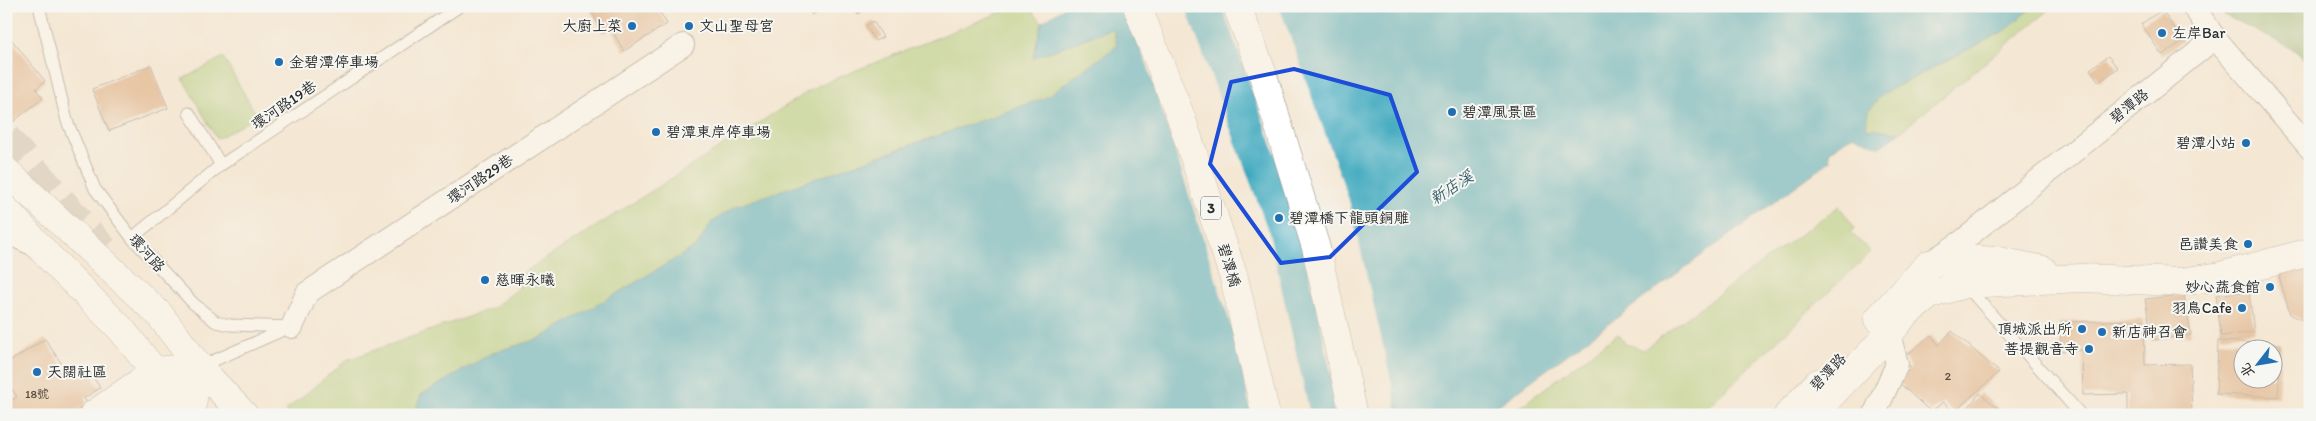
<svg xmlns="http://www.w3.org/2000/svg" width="2316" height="421" font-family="Itim,'LXGW WenKai TC',sans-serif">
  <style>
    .green { fill: #a7cb75; stroke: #697b50 }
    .forest { fill: #85af66; stroke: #586d48 }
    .water { fill: #3ea8be; stroke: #346a74 }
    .pier { fill: #f4e7d3 }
    .building { fill: #d79d6b; fill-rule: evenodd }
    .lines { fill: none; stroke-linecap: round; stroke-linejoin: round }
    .highway-tunnel { stroke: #ccc1b1; stroke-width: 28; stroke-dasharray: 28 14; stroke-linecap: butt }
    .lane-casing { stroke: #90897f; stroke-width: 13 }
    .street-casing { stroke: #90897f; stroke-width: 24 }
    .secondary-casing { stroke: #90897f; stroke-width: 29 }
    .highway-casing { stroke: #90897f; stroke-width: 29 }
    .lane { stroke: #fff; stroke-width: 11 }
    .street { stroke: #fff; stroke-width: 22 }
    .secondary { stroke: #fff; stroke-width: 28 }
    .highway { stroke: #fff; stroke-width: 28 }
    .marked { fill: none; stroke: #1d4ed8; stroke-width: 4; stroke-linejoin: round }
    .poi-dot { fill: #1f6fb2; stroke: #f6f6f2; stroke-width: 2 }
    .labels { text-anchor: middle; stroke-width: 4; stroke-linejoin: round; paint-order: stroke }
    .number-label { font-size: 12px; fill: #56483b }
    .shield { fill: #f6f6f2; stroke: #686867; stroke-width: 1 }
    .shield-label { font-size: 14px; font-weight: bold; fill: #2b2b2b }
    .poi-label { font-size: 15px; fill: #2b2b2b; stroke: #f6f6f2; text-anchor: start }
    .street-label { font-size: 15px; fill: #2b2b2b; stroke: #f6f6f2 }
    .water-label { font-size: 16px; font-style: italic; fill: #335d66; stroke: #f6f6f2 }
  </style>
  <rect width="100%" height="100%" fill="#f6f6f2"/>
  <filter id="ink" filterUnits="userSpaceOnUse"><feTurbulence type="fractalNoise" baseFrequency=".02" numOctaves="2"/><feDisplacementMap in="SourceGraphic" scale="10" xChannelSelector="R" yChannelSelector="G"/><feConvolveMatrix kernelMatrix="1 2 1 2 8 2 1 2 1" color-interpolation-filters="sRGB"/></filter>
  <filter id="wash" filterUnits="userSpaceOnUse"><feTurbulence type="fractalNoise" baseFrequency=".0096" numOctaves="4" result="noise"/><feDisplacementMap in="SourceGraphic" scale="20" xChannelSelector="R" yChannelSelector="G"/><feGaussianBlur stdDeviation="1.12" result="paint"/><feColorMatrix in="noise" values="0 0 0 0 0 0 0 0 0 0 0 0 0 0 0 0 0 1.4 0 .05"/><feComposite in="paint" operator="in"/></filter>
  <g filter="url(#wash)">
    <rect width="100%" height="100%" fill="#f4e7d3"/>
    <!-- green -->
    <g class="green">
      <polygon points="1016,6 1028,6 1042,22 1033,58 1113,28 1117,46 1045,98 734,207 711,223 697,246 541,338 492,353 421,395 414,415 289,415 285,411 347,360 493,308 519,288 518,276 817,86"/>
      <polygon points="2033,6 2054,6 1900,132 1865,128 1868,111 1882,94 2006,30"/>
      <polygon points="223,57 257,116 217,139 183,79"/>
      <polygon points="1839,206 1855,228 1850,232 1871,252 1699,415 1509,415 1618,334 1625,343 1643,350"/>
    </g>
    <!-- forest -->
    <polygon class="forest" points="2215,6 2310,6 2310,69 2297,51 2222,14"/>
    <!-- water -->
    <polygon class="water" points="1066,6 2033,6 2006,30 1882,94 1868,111 1866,128 1900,132 1880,147 1853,135 1829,152 1830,161 1485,415 414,415 421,395 492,353 541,338 697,246 711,223 734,207 1045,98 1117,46 1113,28 1033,58 1042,22"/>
    <!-- pier -->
    <g class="pier">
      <polygon points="1122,6 1185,6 1269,233 1310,415 1252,415 1236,341 1148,66"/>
      <polygon points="1222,6 1279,6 1349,200 1393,389 1397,415 1340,415 1298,217"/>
    </g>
    <g id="blocks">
      <!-- building -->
      <g class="building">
        <polygon points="588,6 656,6 667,24 624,51 611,29 604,33"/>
        <polygon points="807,6 827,6 812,15"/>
        <polygon points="853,6 864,6 866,9 858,14"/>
        <polygon points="2162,10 2183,41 2162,55 2141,24"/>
        <polygon points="873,21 883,37 875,41 866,26"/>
        <polygon points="6,33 45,81 36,89 43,98 9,125 6,121"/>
        <polygon points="2108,56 2118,68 2099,82 2090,69"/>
        <polygon points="151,65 168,108 109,131 92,89"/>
        <polygon points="2310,257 2310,324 2290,314 2279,276"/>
        <polygon points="2249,291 2254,332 2221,336 2216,295"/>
        <polygon points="2184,295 2191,335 2152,340 2145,299"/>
        <polygon points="2144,320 2145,365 2190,364 2192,415 2128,415 2128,394 2083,395 2082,350 2061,351 2060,322"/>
        <polygon points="1952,331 1999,372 1953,413 1943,402 1931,412 1897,381 1911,368 1904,357 1931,335 1939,345"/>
        <polygon points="45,339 71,378 87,367 100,388 84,398 87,403 70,415 6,415 6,404 17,397 6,380 6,364"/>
        <path d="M2218,341L2281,344L2278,397L2216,394ZM2244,348H2274V378H2244Z"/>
        <polygon points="1980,393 2006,415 1962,415"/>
        <polygon points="2012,409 2020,415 2007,415"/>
      </g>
    </g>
  </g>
  <g filter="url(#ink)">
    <use href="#blocks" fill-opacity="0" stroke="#90897f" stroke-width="1"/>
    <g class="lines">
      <!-- highway-tunnel -->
      <polyline class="highway-tunnel" points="6,137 104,249"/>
      <defs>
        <g id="lane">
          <polyline points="39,6 67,121 95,189 132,238 193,303 216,322 230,325 292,327"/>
          <polyline points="189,113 221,165"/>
          <polyline points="6,238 32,250"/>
          <polyline points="132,238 221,165 460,6"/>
          <polyline points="1967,287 2081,415"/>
          <polyline points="199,367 288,328"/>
        </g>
        <g id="street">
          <polyline points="2193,6 2215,38 2310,148"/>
          <polyline points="1931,262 1961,242 2215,38"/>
          <polyline points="292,327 307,293 683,45"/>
          <polyline points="1874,415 1897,364 1889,334"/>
        </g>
        <g id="secondary">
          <polyline points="6,171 159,314 199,367 244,415"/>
          <polyline points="6,210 50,258 121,329 189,415"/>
          <polyline points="1878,319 1929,264 1960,259 1999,261 2043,270"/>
          <polyline points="1788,415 1818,383"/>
          <polyline points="1812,415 1889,334 1904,315 1931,294 1964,284 2082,278 2181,282 2220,276 2310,252"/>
        </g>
        <g id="highway">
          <polyline points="1137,6 1181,117 1234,278 1266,415"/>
          <polyline points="1237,6 1262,72 1316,248 1354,415"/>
          <polyline points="93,415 156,371 199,367"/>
          <polyline points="135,415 199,367"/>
          <polyline points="190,415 199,367"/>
        </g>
      </defs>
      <!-- lane casing -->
      <use href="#lane" class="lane-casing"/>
      <!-- street casing -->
      <use href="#street" class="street-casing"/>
      <!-- secondary casing -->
      <use href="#secondary" class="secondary-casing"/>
      <!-- highway casing -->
      <use href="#highway" class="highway-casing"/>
      <!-- lane -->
      <use href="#lane" class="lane"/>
      <!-- street -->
      <use href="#street" class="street"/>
      <!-- secondary -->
      <use href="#secondary" class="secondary"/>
      <!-- highway -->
      <use href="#highway" class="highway"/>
    </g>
  </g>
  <!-- marked area -->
  <path d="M0 0H2316V421H0ZM1294,69L1390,95L1417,172L1330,257L1281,263L1210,164L1231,82Z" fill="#f4e7d3" fill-opacity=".55" fill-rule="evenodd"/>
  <path class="marked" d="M1294,69L1390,95L1417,172L1330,257L1281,263L1210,164L1231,82Z"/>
  <!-- markers -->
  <g class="poi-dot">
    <circle cx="632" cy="26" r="5"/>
    <circle cx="689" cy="26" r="5"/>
    <circle cx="2162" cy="33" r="5"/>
    <circle cx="279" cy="62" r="5"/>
    <circle cx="1452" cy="112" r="5"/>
    <circle cx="656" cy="132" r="5"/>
    <circle cx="2246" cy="143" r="5"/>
    <circle cx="1279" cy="218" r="5"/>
    <circle cx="2248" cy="244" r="5"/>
    <circle cx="485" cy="280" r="5"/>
    <circle cx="2270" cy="287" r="5"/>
    <circle cx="2242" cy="308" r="5"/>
    <circle cx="2082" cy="329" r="5"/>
    <circle cx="2102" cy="332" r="5"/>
    <circle cx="2089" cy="349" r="5"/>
    <circle cx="37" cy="372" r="5"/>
  </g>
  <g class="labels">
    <!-- number labels -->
    <g class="number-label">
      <text x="1948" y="380">2</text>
      <text x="37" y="398">18號</text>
    </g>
    <!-- shield labels -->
    <rect class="shield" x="1201" y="196.5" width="20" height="23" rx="4"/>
    <g class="shield-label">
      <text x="1211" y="213">3</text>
    </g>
    <!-- poi labels -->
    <g class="poi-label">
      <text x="622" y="31" text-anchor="end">大廚上菜</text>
      <text x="699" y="31">文山聖母宮</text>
      <text x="2172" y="38">左岸Bar</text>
      <text x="289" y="67">金碧潭停車場</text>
      <text x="1462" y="117">碧潭風景區</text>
      <text x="666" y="137">碧潭東岸停車場</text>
      <text x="2236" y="148" text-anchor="end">碧潭小站</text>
      <text x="1289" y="223">碧潭橋下龍頭銅雕</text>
      <text x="2238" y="249" text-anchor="end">邑讚美食</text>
      <text x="495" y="285">慈暉永曦</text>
      <text x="2260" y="292" text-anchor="end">妙心蔬食館</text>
      <text x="2232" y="313" text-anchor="end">羽鳥Cafe</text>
      <text x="2072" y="334" text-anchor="end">頂城派出所</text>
      <text x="2112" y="337">新店神召會</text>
      <text x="2079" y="354" text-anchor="end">菩提觀音寺</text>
      <text x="47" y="377">天闊社區</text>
    </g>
    <!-- street labels -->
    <g class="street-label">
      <text transform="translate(284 105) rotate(-34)" y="5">環河路19巷</text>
      <text transform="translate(2129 106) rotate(-39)" y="5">碧潭路</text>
      <text transform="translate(480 179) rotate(-34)" y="5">環河路29巷</text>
      <text transform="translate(147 253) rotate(48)" y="5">環河路</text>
      <text transform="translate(1229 265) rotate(73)" y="5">碧潭橋</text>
      <text transform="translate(1828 372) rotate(-47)" y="5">碧潭路</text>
    </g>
    <!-- water labels -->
    <g class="water-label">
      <text transform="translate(1451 187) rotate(-33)" y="6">新店溪</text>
    </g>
  </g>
  <!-- margin -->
  <rect width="2316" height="421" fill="none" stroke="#f6f6f2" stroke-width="25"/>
  <!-- north arrow -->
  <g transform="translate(2258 364) rotate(239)"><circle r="24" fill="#f6f6f2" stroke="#a5a5a2"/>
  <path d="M0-4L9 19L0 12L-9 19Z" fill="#1f6fb2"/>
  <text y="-8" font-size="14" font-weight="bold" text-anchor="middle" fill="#2b2b2b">北</text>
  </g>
</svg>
